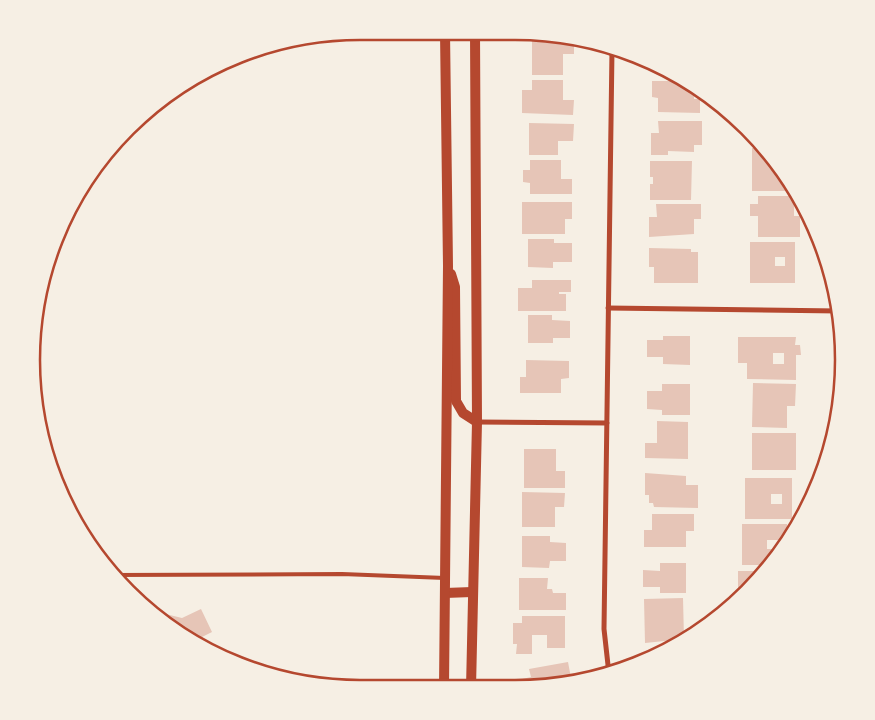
<svg xmlns="http://www.w3.org/2000/svg" width="875" height="720" font-family="'Playfair Display',serif">
  <style>
    .building { fill: #e6c5b7; fill-rule: evenodd }
    .lines { fill: none; stroke-linecap: round; stroke-linejoin: round }
    .service { stroke: #b5482f; stroke-width: 4 }
    .minor { stroke: #b5482f; stroke-width: 5 }
    .secondary { stroke: #b5482f; stroke-width: 10 }
    .rim { fill: none; stroke: #b5482f; stroke-width: 2.5 }
  </style>
  <rect width="100%" height="100%" fill="#f6efe4"/>
  <!-- building -->
  <g class="building">
    <polygon points="532,37 557,37 574,41 574,54 563,54 563,75 532,75"/>
    <polygon points="532,80 563,80 563,100 574,100 573,115 522,113 522,90 532,90"/>
    <polygon points="652,81 688,81 694,85 694,99 700,99 700,113 658,112 658,98 652,97"/>
    <polygon points="658,121 702,121 702,145 694,145 694,152 668,151 668,155 651,155 651,133 659,133"/>
    <polygon points="529,123 574,124 573,141 558,141 558,155 529,155"/>
    <polygon points="752,148 762,148 793,191 752,191"/>
    <polygon points="530,160 561,160 561,179 572,179 572,194 530,194 530,183 523,182 523,170 530,170"/>
    <polygon points="650,161 692,161 691,200 650,200 650,184 653,184 653,177 650,177"/>
    <polygon points="758,196 794,196 794,216 800,216 800,237 758,237 758,216 750,216 750,204 758,204"/>
    <polygon points="522,202 572,202 572,219 565,219 565,234 522,234"/>
    <polygon points="656,204 701,204 701,219 694,219 694,234 649,237 649,217 657,217"/>
    <polygon points="528,239 554,239 554,243 572,243 572,262 553,262 553,268 528,267"/>
    <path d="M750,242H795V283H750ZM775,257H785V266H775Z"/>
    <polygon points="649,248 691,249 691,252 698,252 698,283 654,283 654,267 649,267"/>
    <polygon points="532,280 571,280 571,292 559,292 559,294 566,294 566,311 518,311 518,288 532,288"/>
    <polygon points="528,315 552,315 552,320 570,321 570,338 553,338 553,343 528,343"/>
    <polygon points="663,336 690,336 690,365 663,364 663,357 647,357 647,340 663,340"/>
    <path d="M738,337H796L795,345H800L801,355H796V380L747,379V363H738ZM773,353H784V364H773Z"/>
    <polygon points="526,360 569,361 569,378 561,379 561,393 520,393 520,377 526,377"/>
    <polygon points="753,383 796,384 795,406 787,406 787,428 752,427"/>
    <polygon points="662,384 690,384 690,415 662,415 662,410 647,409 647,391 662,391"/>
    <polygon points="657,421 688,422 688,459 645,458 645,443 657,443"/>
    <rect x="752" y="433" width="44" height="37"/>
    <polygon points="524,449 556,449 556,471 565,471 565,488 524,488"/>
    <polygon points="645,473 686,476 686,485 698,485 698,508 654,507 653,503 649,503 649,495 645,495"/>
    <path d="M745,478H792V519H745ZM771,494H782V504H771Z"/>
    <polygon points="522,492 565,493 564,507 555,507 555,527 522,527"/>
    <polygon points="652,514 694,514 694,531 686,531 686,547 644,547 644,530 652,530"/>
    <path d="M742,524H787V538H790L770,565H742ZM767,540H778L777,549H767Z"/>
    <polygon points="522,536 550,536 550,542 566,543 566,561 550,561 549,568 522,567"/>
    <polygon points="660,563 686,563 686,593 660,593 660,587 643,587 643,570 660,571"/>
    <polygon points="738,571 766,571 738,600"/>
    <polygon points="519,578 548,578 547,589 552,589 553,593 566,593 566,610 519,610"/>
    <polygon points="683,598 684,639 645,643 644,599"/>
    <polygon points="145,609 182,618 201,609 212,632 194,641"/>
    <polygon points="522,616 565,616 565,648 547,648 547,635 532,635 532,654 516,654 517,644 513,644 513,623 522,623"/>
    <polygon points="674,647 660,655 649,659 649,654 653,654 652,650"/>
    <polygon points="568,662 571,678 564,679 565,683 520,688 518,680 531,677 529,669"/>
  </g>
  <g class="lines">
    <!-- service -->
    <polyline class="service" points="113,575 342,574 445,578"/>
    <!-- minor -->
    <g class="minor">
      <polyline points="608,308 839,311"/>
      <polyline points="837,420 839,314"/>
      <polyline points="477,422 607,423"/>
      <polyline points="609,674 604,629 612,50"/>
    </g>
    <!-- secondary -->
    <g class="secondary">
      <polyline points="451,274 455,287 456,401 463,413 477,422"/>
      <polyline points="445,593 472,592"/>
      <polyline points="444,688 448,266 445,32"/>
      <polyline points="471,688 477,422 475,32"/>
    </g>
  </g>
  <!-- crop -->
  <path d="M0 0H875V720H0ZM360 40H515A320 320 0 0 1 835 360V360A320 320 0 0 1 515 680H360A320 320 0 0 1 40 360V360A320 320 0 0 1 360 40Z" fill="#f6efe4" fill-rule="evenodd"/>
  <path class="rim" d="M360 40H515A320 320 0 0 1 835 360V360A320 320 0 0 1 515 680H360A320 320 0 0 1 40 360V360A320 320 0 0 1 360 40Z"/>
</svg>
